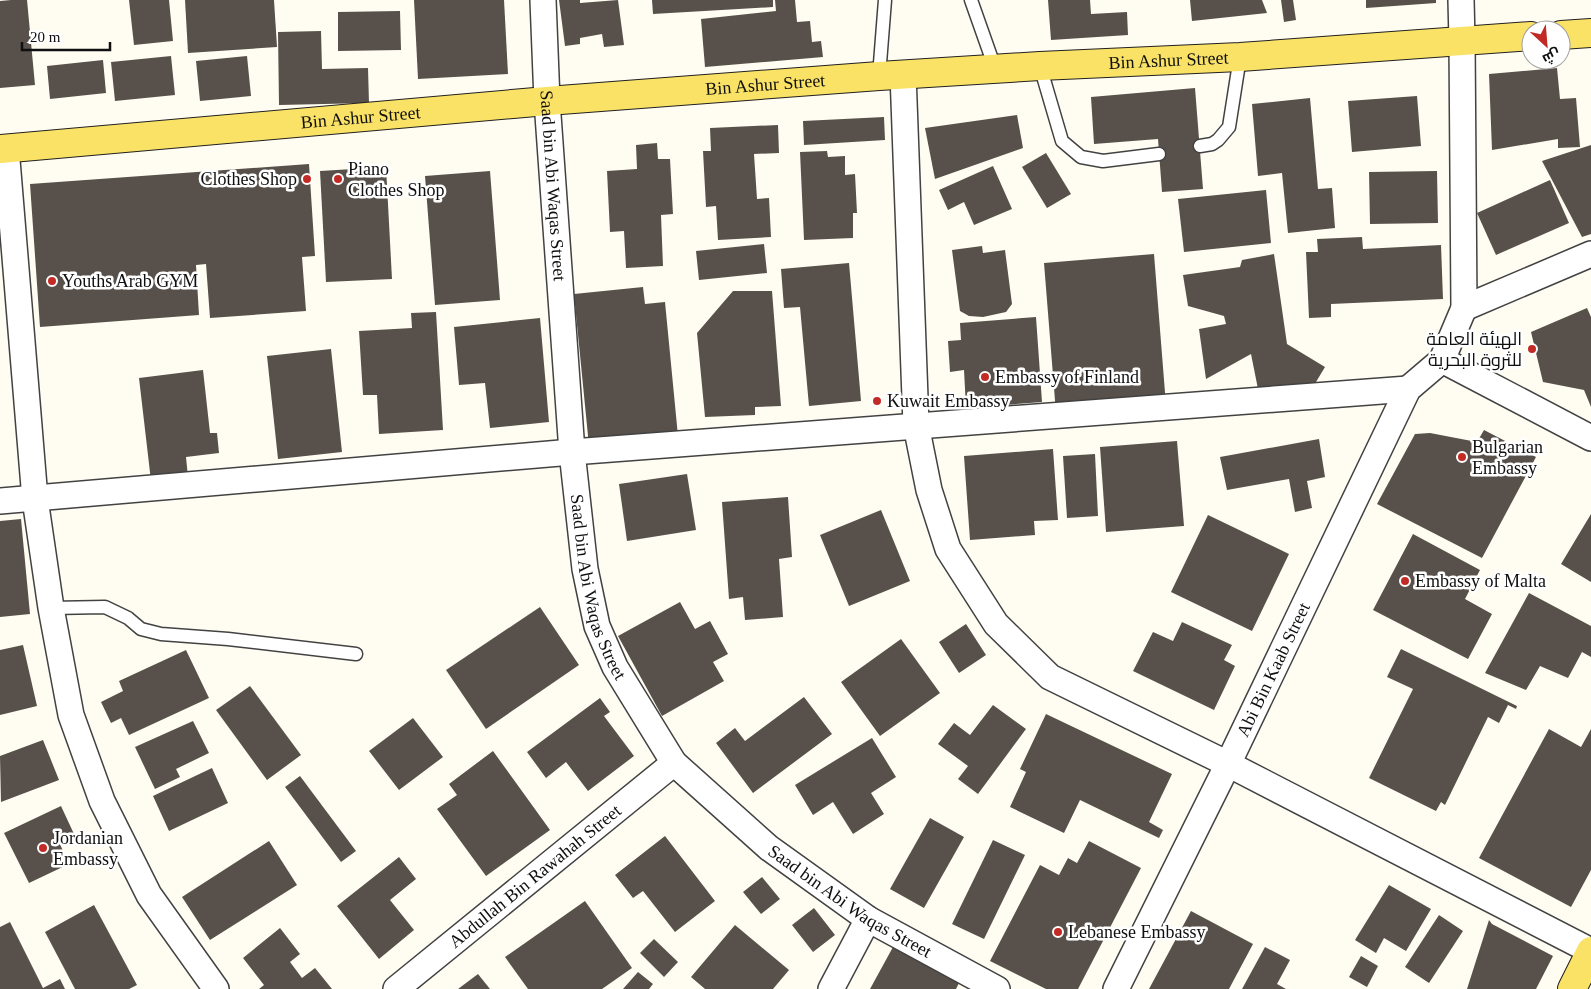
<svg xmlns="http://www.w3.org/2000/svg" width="1591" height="989" font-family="'Times New Roman',Cairo,serif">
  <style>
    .building { fill: #58514b }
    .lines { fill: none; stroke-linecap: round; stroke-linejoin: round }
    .lane-casing { stroke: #424242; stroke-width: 15 }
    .street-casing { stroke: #424242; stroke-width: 28 }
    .primary-casing { stroke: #202020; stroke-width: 30 }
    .lane { stroke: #fff; stroke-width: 12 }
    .street { stroke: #fff; stroke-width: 25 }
    .primary { stroke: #fae267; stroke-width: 28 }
    .poi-dot { fill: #c22a25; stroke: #fff; stroke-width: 2 }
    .labels { text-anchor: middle; stroke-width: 5; stroke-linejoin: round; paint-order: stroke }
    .street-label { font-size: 18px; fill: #0f0f0f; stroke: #fff }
    .poi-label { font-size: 18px; fill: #0f0f0f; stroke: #fff; text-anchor: start }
  </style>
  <rect width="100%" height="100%" fill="#fffdf2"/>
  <!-- building -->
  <g class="building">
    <polygon points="11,0 27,0 35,85 0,88 0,1"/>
    <polygon points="129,0 169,0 173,41 134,45"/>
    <polygon points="185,0 274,0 277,47 188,53"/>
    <polygon points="414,0 504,0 508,74 418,79"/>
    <polygon points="559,0 580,0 580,3 618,0 624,45 604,47 602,34 580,38 580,44 565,46"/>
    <polygon points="652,0 773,0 773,7 653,14"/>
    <polygon points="775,0 795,0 797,22 810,21 812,42 821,41 823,57 705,67 701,19 776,11"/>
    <polygon points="1048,0 1090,0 1091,14 1127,12 1128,35 1051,40"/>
    <polygon points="1190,0 1262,0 1267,13 1192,21"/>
    <polygon points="1281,0 1293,0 1296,20 1284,22"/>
    <polygon points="1366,0 1436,0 1436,3 1366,8"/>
    <polygon points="400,11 401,50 338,51 338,12"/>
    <polygon points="321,31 322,69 368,68 369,103 279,105 278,32"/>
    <polygon points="171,56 175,95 115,101 111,62"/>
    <polygon points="247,56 251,96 200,101 196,61"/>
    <polygon points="103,60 106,93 50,99 47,66"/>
    <polygon points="1557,68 1560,99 1576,98 1580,147 1558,148 1558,139 1492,150 1489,74"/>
    <polygon points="1195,88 1203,189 1162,192 1158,139 1094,144 1091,97"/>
    <polygon points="1417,96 1421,146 1352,152 1348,101"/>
    <polygon points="1310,98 1318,189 1332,188 1335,228 1288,233 1282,173 1258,176 1252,104"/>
    <polygon points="1017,115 1023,148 935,179 925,128"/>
    <polygon points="884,117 885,140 804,145 803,121"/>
    <polygon points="778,125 779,153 754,154 757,199 769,198 771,237 718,240 716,206 706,207 703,151 711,151 710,128"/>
    <polygon points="657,143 658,159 670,159 673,214 661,215 663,266 626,268 624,231 610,232 607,171 637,169 636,145"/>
    <polygon points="1591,145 1591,234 1582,237 1542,161"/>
    <polygon points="827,151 828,157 845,156 845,175 855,174 857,213 853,213 853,238 804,240 800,152"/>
    <polygon points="1046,153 1071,194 1047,208 1022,167"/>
    <polygon points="309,164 315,256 302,257 306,311 210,318 206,264 196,265 199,315 40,327 30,184"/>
    <polygon points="993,166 1012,209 974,225 964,202 948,210 939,190"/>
    <polygon points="386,167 392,279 326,282 320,171"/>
    <polygon points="490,171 500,300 435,305 425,176"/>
    <polygon points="1437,171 1438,223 1370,224 1369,172"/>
    <polygon points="1550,180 1569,223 1496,255 1477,213"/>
    <polygon points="1266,190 1271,243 1184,252 1178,199"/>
    <polygon points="1362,237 1363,249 1441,245 1443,299 1331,304 1331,317 1309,318 1306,252 1318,252 1317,239"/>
    <polygon points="764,244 767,273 699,280 696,251"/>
    <polygon points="982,246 983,253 1005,250 1012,304 1006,312 983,317 969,316 960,311 952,250"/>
    <polygon points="1154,254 1166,405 1056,413 1044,263"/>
    <polygon points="1274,254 1287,344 1325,367 1313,387 1258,389 1251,354 1206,379 1199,329 1226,324 1224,316 1188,306 1183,275 1240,267 1242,260"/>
    <polygon points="849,263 861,401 809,406 800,307 784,308 781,269"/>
    <polygon points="643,287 645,304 665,302 678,436 589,446 574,294"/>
    <polygon points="733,291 772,291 781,406 755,407 755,415 705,417 697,333"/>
    <polygon points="1587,308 1591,317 1591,407 1584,390 1543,382 1531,332"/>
    <polygon points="436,312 443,430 379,434 377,395 363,395 359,331 412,328 411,313"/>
    <polygon points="1036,317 1042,402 966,408 964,370 950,372 948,341 961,340 960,323"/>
    <polygon points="540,318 549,422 490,428 485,383 459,385 454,327"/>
    <polygon points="331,349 342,452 278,459 267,356"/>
    <polygon points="203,370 210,433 217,433 219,453 186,457 188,477 151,481 139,378"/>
    <polygon points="1484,430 1536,457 1482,558 1377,504 1415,434 1430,433 1477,442"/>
    <polygon points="1319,439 1325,477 1307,481 1312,508 1295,512 1289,479 1227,490 1220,457"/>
    <polygon points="1177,441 1184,526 1106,532 1100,447"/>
    <polygon points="1053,449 1058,520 1034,521 1035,535 970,540 964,456"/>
    <polygon points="1095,454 1098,516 1067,518 1063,456"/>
    <polygon points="687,474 696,530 627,541 619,484"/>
    <polygon points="788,497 792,557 779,559 783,617 745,620 743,597 729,599 722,502"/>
    <polygon points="881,510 910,581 849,606 820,535"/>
    <polygon points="1591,514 1591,582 1561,564"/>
    <polygon points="1208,515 1289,554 1252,631 1171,592"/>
    <polygon points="21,519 30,614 0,617 0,521"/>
    <polygon points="1413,534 1480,570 1465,599 1492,614 1468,659 1373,610"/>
    <polygon points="1529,593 1591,626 1591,657 1582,652 1568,678 1540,666 1526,690 1485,673"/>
    <polygon points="680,602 695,629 710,621 728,654 713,662 724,681 662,716 618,636"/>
    <polygon points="540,607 579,665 486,729 446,670"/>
    <polygon points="1182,622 1232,645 1224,660 1235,666 1214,710 1133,671 1153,632 1173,641"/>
    <polygon points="966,624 986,655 959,673 939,642"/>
    <polygon points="901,639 940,693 880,736 841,682"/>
    <polygon points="23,645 37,706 0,715 0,650"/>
    <polygon points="1401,649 1517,706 1516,709 1508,705 1499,723 1488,717 1445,805 1441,802 1436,811 1369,778 1413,689 1387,677"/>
    <polygon points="186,650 209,698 129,735 121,718 111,723 101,702 123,691 119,681"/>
    <polygon points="250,686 301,755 267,780 216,710"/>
    <polygon points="804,697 832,734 753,793 716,743 735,728 745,741"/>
    <polygon points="600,698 610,712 604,716 634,756 588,791 566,762 546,778 527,752"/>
    <polygon points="993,705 1026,729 978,794 958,779 968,766 938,744 954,723 970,735"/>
    <polygon points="1046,714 1172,774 1149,822 1163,830 1159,838 1080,800 1064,833 1010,807 1026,772 1020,769"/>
    <polygon points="413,718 443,757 399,790 369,751"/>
    <polygon points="193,721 209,753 176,769 180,777 155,789 135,747"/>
    <polygon points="1549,729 1581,747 1591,729 1591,870 1571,907 1479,858"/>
    <polygon points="872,738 896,777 871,793 884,814 853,834 833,802 813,815 795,785"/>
    <polygon points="43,740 59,780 1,802 0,756"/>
    <polygon points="493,751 550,830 486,876 437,809 457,795 449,784"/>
    <polygon points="212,768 228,803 169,831 153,796"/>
    <polygon points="300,776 356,851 341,862 285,787"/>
    <polygon points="61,806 74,834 59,842 69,864 29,883 4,833"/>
    <polygon points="930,818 964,837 924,908 890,889"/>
    <polygon points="665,836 715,901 675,932 643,891 633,898 615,875"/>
    <polygon points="993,840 1025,855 984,939 952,924"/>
    <polygon points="269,841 297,885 210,940 182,897"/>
    <polygon points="1089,841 1141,868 1078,989 1046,989 990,961 1040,865 1059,875 1068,858 1077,863"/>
    <polygon points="399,857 416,879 390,900 414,930 379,959 337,906"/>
    <polygon points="762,877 780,899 761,914 743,892"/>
    <polygon points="1389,885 1431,909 1406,951 1384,938 1376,953 1355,940"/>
    <polygon points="585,901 632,968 602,989 528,989 505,957"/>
    <polygon points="94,905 137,985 129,989 75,989 45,932"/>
    <polygon points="814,908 835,935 813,952 792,925"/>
    <polygon points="1191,911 1253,944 1229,989 1149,989"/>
    <polygon points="1439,915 1463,931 1429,983 1405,967"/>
    <polygon points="1489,920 1492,924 1553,956 1536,989 1467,989"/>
    <polygon points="10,922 43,988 60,979 65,989 0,989 0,927"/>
    <polygon points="735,925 789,970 773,989 705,989 691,977"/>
    <polygon points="280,928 300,954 290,962 302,978 315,968 332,989 259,989 264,985 243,958"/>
    <polygon points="654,939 678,962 664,977 640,953"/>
    <polygon points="893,947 959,983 956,989 870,989"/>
    <polygon points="1265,947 1290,960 1277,984 1286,989 1242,989"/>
    <polygon points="1361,956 1378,966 1367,987 1349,977"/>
    <polygon points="638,972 653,984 649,989 623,989"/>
    <polygon points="478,974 490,989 458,989"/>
  </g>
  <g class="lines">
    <defs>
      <g id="lane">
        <polyline points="971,0 995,68"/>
        <polyline points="1040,66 1062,141 1081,157 1103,161 1159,154"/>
        <polyline points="879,76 885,0"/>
        <polyline points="1200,146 1212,144 1218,140 1229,127 1240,57"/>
        <polyline points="51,608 105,607 128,618 141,629 161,634 228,639 356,654"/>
      </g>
      <g id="street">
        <path id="s1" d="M543,0L547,101L572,452L585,569L597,626L615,667L674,763L769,848L868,919L997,989"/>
        <polyline points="903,74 916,425 929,490 948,549 996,624 1050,677 1228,764 1591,951"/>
        <polyline points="6,148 35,499 51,608 71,715 102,801 149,895 216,989"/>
        <polyline points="1464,308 1591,254"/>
        <polyline points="1442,360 1591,438"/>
        <polyline points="0,501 572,452 1408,389"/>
        <path id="s2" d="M396,989L674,763"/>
        <polyline points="831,989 868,919"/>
        <path id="s3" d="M1116,989L1228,764L1408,389L1442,360L1464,308L1462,40L1461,0"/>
      </g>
      <g id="primary">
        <polyline points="1561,35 1591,33"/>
        <path id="s4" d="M0,149L547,101L879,76L1040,66L1240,57L1531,36"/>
        <polyline points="1572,989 1591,951"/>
      </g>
    </defs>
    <!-- lane casing -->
    <use href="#lane" class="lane-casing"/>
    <!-- street casing -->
    <use href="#street" class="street-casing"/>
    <!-- primary casing -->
    <use href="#primary" class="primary-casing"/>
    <!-- lane -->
    <use href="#lane" class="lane"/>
    <!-- street -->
    <use href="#street" class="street"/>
    <!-- primary -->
    <use href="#primary" class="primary"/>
  </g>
  <!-- markers -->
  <g class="poi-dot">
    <circle cx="307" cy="179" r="5"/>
    <circle cx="338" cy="179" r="5"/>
    <circle cx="52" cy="281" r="5"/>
    <circle cx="1532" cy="349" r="5"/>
    <circle cx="985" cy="377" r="5"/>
    <circle cx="877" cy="401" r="5"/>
    <circle cx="1462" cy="457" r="5"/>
    <circle cx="1405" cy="581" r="5"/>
    <circle cx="43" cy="848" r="5"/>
    <circle cx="1058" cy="932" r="5"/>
  </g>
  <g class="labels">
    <!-- street labels -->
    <g class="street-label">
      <text dy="6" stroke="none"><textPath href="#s4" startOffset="1172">Bin Ashur Street</textPath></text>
      <text dy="6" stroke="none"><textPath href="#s4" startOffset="768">Bin Ashur Street</textPath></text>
      <text dy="6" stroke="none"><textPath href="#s4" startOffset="362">Bin Ashur Street</textPath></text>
      <text dy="6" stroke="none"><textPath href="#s1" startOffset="186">Saad bin Abi Waqas Street</textPath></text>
      <text dy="6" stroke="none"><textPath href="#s1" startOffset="591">Saad bin Abi Waqas Street</textPath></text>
      <text dy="6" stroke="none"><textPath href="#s3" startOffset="356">Abi Bin Kaab Street</textPath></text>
      <text dy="6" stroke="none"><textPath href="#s2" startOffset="179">Abdullah Bin Rawahah Street</textPath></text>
      <text dy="6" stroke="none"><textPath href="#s1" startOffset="1011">Saad bin Abi Waqas Street</textPath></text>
    </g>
    <!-- poi labels -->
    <g class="poi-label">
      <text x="348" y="175">Piano<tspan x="348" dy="21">Clothes Shop</tspan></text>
      <text x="297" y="185" text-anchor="end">Clothes Shop</text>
      <text x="62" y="287">Youths Arab GYM</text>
      <text x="1522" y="345" text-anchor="end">الهيئة العامة<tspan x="1522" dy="21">للثروة البحرية</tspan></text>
      <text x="995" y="383">Embassy of Finland</text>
      <text x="887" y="407">Kuwait Embassy</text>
      <text x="1472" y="453">Bulgarian<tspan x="1472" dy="21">Embassy</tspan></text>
      <text x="1415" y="587">Embassy of Malta</text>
      <text x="53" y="844">Jordanian<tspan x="53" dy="21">Embassy</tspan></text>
      <text x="1068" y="938">Lebanese Embassy</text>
    </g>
  </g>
  <!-- north arrow -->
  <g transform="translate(1546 45) rotate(154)"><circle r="24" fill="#ffffff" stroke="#9f9f9f"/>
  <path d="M0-4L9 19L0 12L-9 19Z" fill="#c22a25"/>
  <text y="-8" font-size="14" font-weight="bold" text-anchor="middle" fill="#0f0f0f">ش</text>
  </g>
  <!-- scale -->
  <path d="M22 42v8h88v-8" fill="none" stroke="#0f0f0f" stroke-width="2.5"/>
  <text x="30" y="42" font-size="15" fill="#0f0f0f" stroke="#ffffff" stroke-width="4" paint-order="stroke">20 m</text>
</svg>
